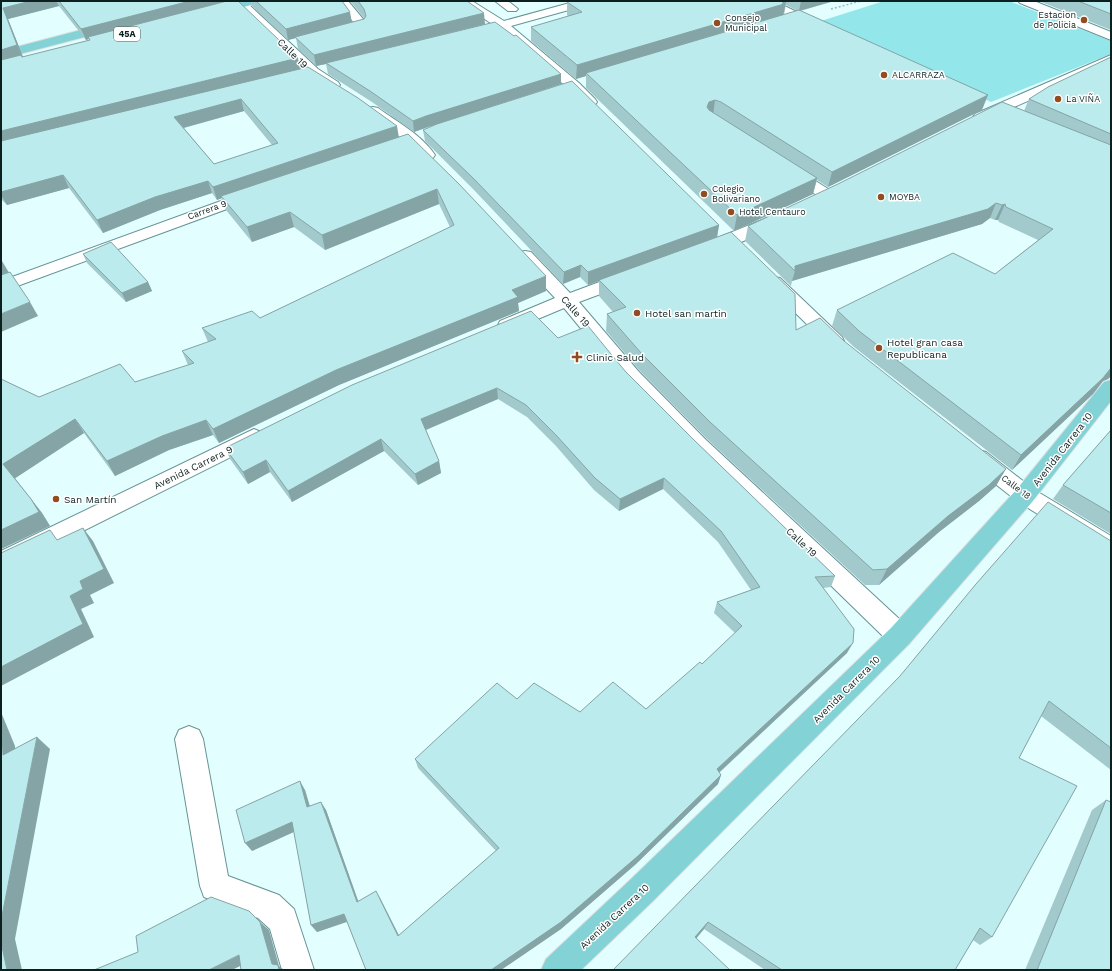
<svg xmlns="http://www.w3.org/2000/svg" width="1112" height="971" font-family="'Work Sans',sans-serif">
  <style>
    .green { fill: #93e7ea }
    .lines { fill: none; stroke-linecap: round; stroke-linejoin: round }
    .minor-casing { stroke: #679495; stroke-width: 2 }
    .major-casing { stroke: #dde0e0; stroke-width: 2 }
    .path { stroke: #a0b9ba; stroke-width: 1.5; stroke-dasharray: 2 2; stroke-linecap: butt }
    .minor { fill: #fff; fill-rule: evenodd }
    .major { fill: #83d3d6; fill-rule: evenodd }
    .wall { fill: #a2cacc; fill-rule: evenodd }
    .shaded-wall { fill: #84a4a6 }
    .building { fill: #bcebed; stroke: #84a4a6; fill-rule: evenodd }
    .poi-dot { fill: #914c22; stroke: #fff; stroke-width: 1.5 }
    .labels { text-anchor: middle; stroke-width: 3; stroke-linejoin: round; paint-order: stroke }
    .far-poi-label { font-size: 9px; fill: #0d2020; stroke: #fff; text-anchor: start }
    .shield { fill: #fff; stroke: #566363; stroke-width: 1 }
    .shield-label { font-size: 9px; font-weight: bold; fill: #0d2020 }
    .far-street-label { font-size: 9px; fill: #0d2020; stroke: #fff }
    .street-label { font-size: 10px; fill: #0d2020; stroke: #fff }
    .poi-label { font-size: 10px; fill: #0d2020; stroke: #fff; text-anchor: start }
  </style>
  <rect width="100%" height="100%" fill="#e2feff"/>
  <!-- green -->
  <polygon class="green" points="884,1 1009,1 1111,41 1111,54 991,102 821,21"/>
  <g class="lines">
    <defs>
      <g id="minor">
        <polygon points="232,1 245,1 318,69 338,82 340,85 338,88 328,88 308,75"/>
        <polygon points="338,1 348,1 368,25 366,28 339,36 335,35 333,32 335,29 354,23 339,4"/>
        <polygon points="458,1 472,1 504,21 577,1 596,1 594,3 511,26 579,83 595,99 597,102 595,105 590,106 585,105 569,89 500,29 491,32 487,31 485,28 487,25 492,24"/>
        <polygon points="495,1 508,1 518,9 516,11 508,11"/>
        <polygon points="759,1 774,1 820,23 822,26 820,29 812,29 761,3"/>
        <polygon points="1018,1 1034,1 1111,32 1111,40 1020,3"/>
        <polygon points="1111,55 1111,64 985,120 980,121 975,120 973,117 975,114"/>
        <path d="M373,107L378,108C397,122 422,135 435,155L433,158L428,159L423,158L408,143L368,114L366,111L368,108Z"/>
        <polygon points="790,166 795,168 833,192 835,195 833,198 827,200 821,198 785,174 782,171 785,168"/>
        <polygon points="251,190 257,192 259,195 257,198 1,292 1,281"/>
        <path d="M774,215L780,217L782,220L780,223C763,231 720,256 703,252L701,248L703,244Z"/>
        <polygon points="525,251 531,252 570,293 621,274 627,273 633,274 636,278 633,282 579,302 639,372 706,440 909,628 913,636 909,644 900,647 891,644 692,450 625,382 564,308 514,329 507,331 500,329 498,325 500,321 555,298 516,256 519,252"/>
        <polygon points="774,277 780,278 842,337 844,341 842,345 835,347 828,345 768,286 765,282 768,278"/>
        <polygon points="254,429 261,432 264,437 261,442 1,572 1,551"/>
        <polygon points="978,450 986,452 1033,489 1111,536 1111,557 1103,555 1017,501 970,464 967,458 970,452"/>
        <polygon points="189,726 199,730 203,739 228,876 279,895 294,909 314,970 282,970 270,929 258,918 204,897 200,886 175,739 179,730"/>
      </g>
      <g id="major">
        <polygon points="241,1 260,1 258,3 213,16 209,14 207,12 209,10"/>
        <polygon points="111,22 115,23 117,26 115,29 1,59 1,51"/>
        <polygon points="1111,380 1111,401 1033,501 909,644 652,902 581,970 541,970 546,959 630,880 891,628 1017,489 1104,382"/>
      </g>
    </defs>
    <!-- minor casing -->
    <use href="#minor" class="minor-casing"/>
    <!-- major casing -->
    <use href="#major" class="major-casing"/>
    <!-- path -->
    <polyline class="path" points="831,9 861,1"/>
    <!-- minor -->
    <use href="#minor" class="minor"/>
    <!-- major -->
    <use href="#major" class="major"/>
  </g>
  <!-- wall -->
  <g class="wall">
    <path d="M1,1H238L301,69L399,137L546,291L518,303L519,311L339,385L219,443L213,435L169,450L115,476L84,433L15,478L42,513L50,526L1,549V379L39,397L135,382L188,365L182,351L208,342L202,328L260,318L450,227L439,204L325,250L294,227L252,242L226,210L222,198L217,200L212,193L160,210L103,233L69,188L7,205L1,199ZM59,6L86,40L89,39V40L23,57L8,19ZM244,111L272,145L214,164L184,128Z"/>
    <polygon points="251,1 342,1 352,22 364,19 364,18 350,1 467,1 485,24 561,84 428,127 414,132 372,102 328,74 326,64 316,66 298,49 296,38 288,40 252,6"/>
    <path d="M569,1H834L800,11L982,110L828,187L817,180L813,194L734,231L586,88V76L576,79L531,41V27L568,16L567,15V2ZM786,5L798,11L784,15Z"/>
    <polygon points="1039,1 1111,1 1111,30"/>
    <polygon points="1111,57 1111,376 1108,379 1103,381 1093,394 1012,470 854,347 832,326 837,310 995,274 1038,240 999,222 998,220 995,220 990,218 982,224 792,281 791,286 745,241 748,226 1024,111 1029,99"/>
    <polygon points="423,130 719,225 717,237 796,330 996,486 979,501 939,532 879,585 865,585 707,439 640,371 606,331 607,314 613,312 599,296 599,281 588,285 580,277 563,284 474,190 425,141"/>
    <polygon points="83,254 148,282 152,291 126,302 87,263"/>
    <polygon points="558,338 625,371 693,439 835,576 831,587 823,588 847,653 719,773 721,775 718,784 636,864 561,929 501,970 366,970 347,922 317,932 311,925 294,832 252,851 305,790 310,806 326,810 358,901 380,898 399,935 496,851 418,768 415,759 517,699 580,712 646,709 702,664 735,633 714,613 717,602 751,590 718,542 663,489 619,511 594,490 556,446 527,417 498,399 426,430 439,461 441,473 418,485 384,451 292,502 270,472 248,484 230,459 225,448"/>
    <polygon points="1111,430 1111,534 1053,499 1063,485"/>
    <polygon points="1111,541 1111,770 1041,716 1019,758 992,937 980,945 973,940 955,970 765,970 704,929 696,938 613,970"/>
    <polygon points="1106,800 1111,970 1025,970 1092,810"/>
  </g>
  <!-- shaded-wall -->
  <g class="shaded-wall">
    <polygon points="31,1 56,1 59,6 8,19 23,57 1,63 1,50 3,8"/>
    <polygon points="190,1 231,1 88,37 89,39 86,40 81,29"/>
    <polygon points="801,1 834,1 799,11"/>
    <polygon points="786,2 783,16 586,73 586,76 576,79 577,65"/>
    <polygon points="350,12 352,23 295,37 296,38 288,40 286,29"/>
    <polygon points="484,13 485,24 326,63 326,64 316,66 314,55"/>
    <polygon points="298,58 301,69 1,144 1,131"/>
    <polygon points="561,74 561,84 428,127 414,132 413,121 426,116"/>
    <polygon points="988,95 982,110 828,187 832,172"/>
    <polygon points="241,99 244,111 179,129 174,117"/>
    <polygon points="715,100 713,116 707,107 709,102"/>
    <polygon points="397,126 399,138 221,196 222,198 217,200 213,187"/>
    <polygon points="63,175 69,188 7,205 1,195 1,192"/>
    <polygon points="817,178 813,194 734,231 737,215"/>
    <polygon points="208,181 212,193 160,210 103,233 97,220 155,197"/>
    <polygon points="437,189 439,204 325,250 322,235"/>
    <polygon points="996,203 990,218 982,224 792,281 795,271 795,266"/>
    <polygon points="1005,204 998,220 995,220 1002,205"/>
    <polygon points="290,212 294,227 252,242 247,227"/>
    <polygon points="719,225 717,237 588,285 588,272"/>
    <polygon points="2,261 11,276 1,280 1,262"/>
    <polygon points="581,265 580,277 563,284 564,272"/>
    <polygon points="546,276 546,291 518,303 519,311 339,385 219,443 213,429 336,370 512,290"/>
    <polygon points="148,282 152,291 126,302 122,293"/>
    <polygon points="30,302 38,316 1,332 1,314"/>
    <polygon points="1111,368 1111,376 1108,379 1103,381 1093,394 1012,470 1021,455"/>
    <polygon points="497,388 498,399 423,431 421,419"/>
    <polygon points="75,419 84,433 14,479 3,464"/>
    <polygon points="206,420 213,435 169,450 115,476 107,461 162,436"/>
    <polygon points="381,439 384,451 292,502 288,491"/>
    <polygon points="266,460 270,472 248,484 243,472"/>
    <polygon points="439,461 441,473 418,485 415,474"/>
    <polygon points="1006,469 996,486 979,501 939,532 879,585 887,569 948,516"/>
    <polygon points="664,478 663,489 619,511 620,499"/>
    <polygon points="31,499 42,513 50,526 1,549 1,530"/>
    <polygon points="83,528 93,541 114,583 90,595 94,603 81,609 94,637 1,686 1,667 70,596 80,581"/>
    <polygon points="853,643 847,653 713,778 717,769"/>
    <polygon points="1,712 15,746 16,766 3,755 1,733"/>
    <polygon points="37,737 50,749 15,939 22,970 7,970 1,942 1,921"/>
    <polygon points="721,775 718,784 636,864 561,929 501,970 491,970"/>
    <polygon points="300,781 305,790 312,815 307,807"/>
    <polygon points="321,802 326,810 361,909 357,902"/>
    <polygon points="292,822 298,830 252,851 245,843"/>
    <polygon points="376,891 380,898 402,942 398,936"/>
    <polygon points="344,914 349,921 317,932 311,925"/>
    <polygon points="260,922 269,930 279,966 284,970 279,970 272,964"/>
    <polygon points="708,922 704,929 691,945 695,937"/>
    <polygon points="239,955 248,962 232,970 209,970"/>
  </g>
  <!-- building -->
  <g class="building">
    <polygon points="1,1 31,1 3,8 17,45 1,50"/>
    <polygon points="59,1 190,1 81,29"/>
    <polygon points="227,1 238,1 298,58 1,131 1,60 21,55 22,57 90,40 88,37"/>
    <polygon points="256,1 342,1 350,12 286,29"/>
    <polygon points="358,1 467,1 484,13 314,55 295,37 364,19 366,16 364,9"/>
    <polygon points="569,1 784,1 786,2 782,3 784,4 577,65 531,27 582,12 567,2"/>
    <polygon points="1078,1 1111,1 1111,14"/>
    <polygon points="799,10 988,95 832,172 721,102 715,100 709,102 707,107 709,110 817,178 737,215 586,73"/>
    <polygon points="495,22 514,36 516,35 561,74 426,116 413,121 370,91 326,63"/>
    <polygon points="1111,57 1111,134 1029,99 1048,87"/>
    <path d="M308,67L358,98L397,126L213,187L208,181L155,197L97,220L63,175L1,192V141ZM241,99L278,143L214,164L174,117Z"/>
    <polygon points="572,81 719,225 588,272 581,265 564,272 473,178 423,130 437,124"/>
    <polygon points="1002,102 1111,145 1111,368 1103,378 1021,455 859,331 837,310 953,253 995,274 1053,229 1006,207 1005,204 1002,205 996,203 988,209 795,266 795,271 748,226 838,184"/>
    <polygon points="408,134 459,184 546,276 512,290 518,297 336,370 213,429 206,420 162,436 107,461 75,419 3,464 31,499 39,512 1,530 1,379 39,397 120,364 135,382 194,363 182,351 216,339 202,328 252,311 260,318 454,225 437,189 322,235 290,212 247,227 221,196"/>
    <polygon points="731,232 795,294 796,330 820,318 844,341 1006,469 989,485 948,516 887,569 873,570 710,422 642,354 607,314 626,307 599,280"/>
    <polygon points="111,242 148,282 122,293 83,254"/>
    <polygon points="10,272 30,302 1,314 1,275"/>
    <polygon points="531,311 558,338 588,326 625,371 693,439 835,576 815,577 854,629 853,643 717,769 721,775 638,856 561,922 491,970 366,970 344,914 311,925 292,822 245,843 236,810 300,781 307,807 321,802 357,902 376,891 398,936 499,848 415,759 497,683 517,699 534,683 580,712 613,682 646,709 700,662 702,664 742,626 717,602 760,587 721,531 664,478 620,499 595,478 556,435 526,405 497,388 421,419 439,461 415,474 381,439 288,491 266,460 243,472 225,448 352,385"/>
    <polygon points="1111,430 1111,513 1063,485"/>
    <polygon points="1048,502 1111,541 1111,748 1049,701 1019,758 1077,786 992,937 980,928 955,970 782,970 708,922 695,937 730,970 613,970 900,676 976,584"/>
    <polygon points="83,528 104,569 80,581 83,589 70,596 83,624 1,667 1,553 50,530 57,540"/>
    <polygon points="1,733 2,734 3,755 37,737 1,921"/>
    <polygon points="1106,800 1111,802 1111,970 1037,970"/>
    <polygon points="211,897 249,911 260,922 272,964 278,965 279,970 241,970 239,955 209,970 94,970 138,952 136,936"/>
    <polygon points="1,942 7,970 1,970"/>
  </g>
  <!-- markers -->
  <g class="poi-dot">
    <circle cx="1084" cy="20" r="4"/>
    <circle cx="717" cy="23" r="4"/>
    <circle cx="884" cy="75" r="4"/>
    <circle cx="1058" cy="99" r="4"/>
    <circle cx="704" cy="194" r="4"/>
    <circle cx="881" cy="197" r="4"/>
    <circle cx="731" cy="212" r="4"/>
    <circle cx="637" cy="313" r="4"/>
    <circle cx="879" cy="348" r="4"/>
    <path d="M575 351h4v4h4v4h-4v4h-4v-4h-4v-4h4z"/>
    <circle cx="56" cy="499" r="4"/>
  </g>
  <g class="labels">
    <!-- far-poi labels -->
    <g class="far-poi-label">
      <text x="1076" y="18" text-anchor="end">Estacion<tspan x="1076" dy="10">de Policia</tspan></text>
      <text x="725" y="21">Consejo<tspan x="725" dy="10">Municipal</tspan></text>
      <text x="892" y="78">ALCARRAZA</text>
      <text x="1066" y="102">La VIÑA</text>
      <text x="712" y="192">Colegio<tspan x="712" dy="10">Bolivariano</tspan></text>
      <text x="889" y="200">MOYBA</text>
      <text x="739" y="215">Hotel Centauro</text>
    </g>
    <!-- shield labels -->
    <rect class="shield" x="114" y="27" width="26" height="14" rx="3"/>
    <g class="shield-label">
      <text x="127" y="37">45A</text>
    </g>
    <!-- far-street labels -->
    <g class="far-street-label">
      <text transform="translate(207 210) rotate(-20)" y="3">Carrera 9</text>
      <text transform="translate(1016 487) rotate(37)" y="3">Calle 18</text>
    </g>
    <!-- street labels -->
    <g class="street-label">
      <text transform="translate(293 53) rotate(44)" y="4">Calle 19</text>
      <text transform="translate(576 311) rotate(49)" y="4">Calle 19</text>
      <text transform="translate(1062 449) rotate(-52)" y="4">Avenida Carrera 10</text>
      <text transform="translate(193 467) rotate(-26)" y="4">Avenida Carrera 9</text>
      <text transform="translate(802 542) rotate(43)" y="4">Calle 19</text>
      <text transform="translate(846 689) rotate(-45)" y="4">Avenida Carrera 10</text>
      <text transform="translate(614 916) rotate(-43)" y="4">Avenida Carrera 10</text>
    </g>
    <!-- poi labels -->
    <g class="poi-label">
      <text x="645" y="317">Hotel san martin</text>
      <text x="887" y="346">Hotel gran casa<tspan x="887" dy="12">Republicana</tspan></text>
      <text x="586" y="361">Clinic Salud</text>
      <text x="64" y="503">San Martín</text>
    </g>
  </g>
  <!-- border -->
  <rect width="1112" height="971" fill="none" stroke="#0d2020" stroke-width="4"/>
</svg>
